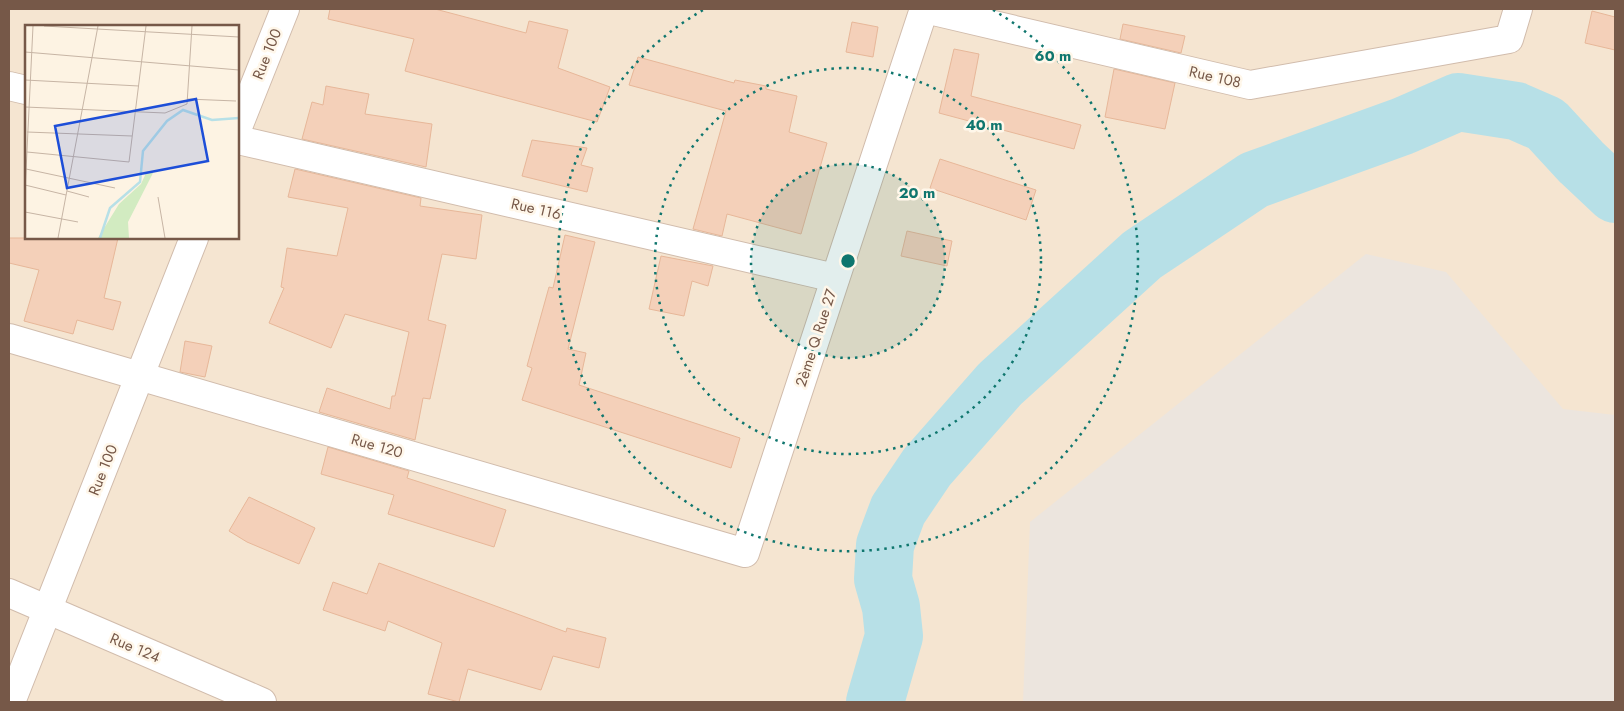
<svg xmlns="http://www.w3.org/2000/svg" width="1624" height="711" font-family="Jost,sans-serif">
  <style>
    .residential { fill: #f5e5d1; fill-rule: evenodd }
    .industrial { fill: #ece5de }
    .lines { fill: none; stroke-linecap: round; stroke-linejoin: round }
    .river { stroke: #b7e0e7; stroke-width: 58 }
    .building { fill: #f4d0b9; stroke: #e7b799 }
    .minor-casing { stroke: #d1bcac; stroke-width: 30 }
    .minor { stroke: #fff; stroke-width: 28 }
    .ring { fill: none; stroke: #0f766e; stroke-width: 2.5; stroke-dasharray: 2.5 5 }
    .labels { text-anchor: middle; stroke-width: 5; stroke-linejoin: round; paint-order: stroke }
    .street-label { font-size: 15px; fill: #765848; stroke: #fff7ea }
    .inset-river { fill: none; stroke: #b7e0e7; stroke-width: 2.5 }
    .inset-road { fill: none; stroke: #c7b5a5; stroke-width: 1 }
    .view { fill: #1d4ed8; fill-opacity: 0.15; stroke: #1d4ed8; stroke-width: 2.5 }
    .inset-edge { fill: none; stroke: #765848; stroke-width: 2.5 }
    .centre { fill: #0f766e; stroke: #fff7ea; stroke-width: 2.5 }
    .ring-label { font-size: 15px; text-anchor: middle; font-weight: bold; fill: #0f766e; stroke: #fff7ea; stroke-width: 5; stroke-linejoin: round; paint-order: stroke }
  </style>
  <rect width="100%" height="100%" fill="#fdf3e3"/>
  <!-- residential -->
  <path class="residential" d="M9,9H1615V702H9ZM26,26H238V238H26Z"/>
  <!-- industrial -->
  <polygon class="industrial" points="1366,254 1446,272 1563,409 1615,415 1615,702 1023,702 1030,522"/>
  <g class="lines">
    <!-- river -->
    <polyline class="river" points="875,702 894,636 891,607 883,579 885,545 898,510 927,467 1000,384 1142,255 1254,180 1403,126 1458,102 1516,111 1546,124 1581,162 1615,194"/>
  </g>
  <!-- building -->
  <g class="building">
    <polygon points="330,9 435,9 526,33 529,21 568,30 558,68 610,87 597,122 405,71 414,39 328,19"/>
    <polygon points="1592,11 1615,17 1615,50 1585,43"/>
    <polygon points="852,22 878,27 873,57 846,52"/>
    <polygon points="1123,24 1185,36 1181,53 1120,39"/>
    <polygon points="954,49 979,54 971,96 1081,125 1074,149 939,113"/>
    <polygon points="638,57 734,83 735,80 766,86 766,89 797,96 789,132 827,143 801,234 727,214 722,236 693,229 726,111 629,85"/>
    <polygon points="1114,69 1175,83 1165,129 1105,117"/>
    <polygon points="326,86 369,94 365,114 432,124 426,167 302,139 312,102 323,105"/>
    <polygon points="532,140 587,148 581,165 593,168 587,192 522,176"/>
    <polygon points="940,159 1036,190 1026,220 930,188"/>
    <polygon points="295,169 421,198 420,206 482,215 476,259 442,254 428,320 446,325 430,399 423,398 415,440 319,412 327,388 390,409 392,396 395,396 409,332 345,314 331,348 269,323 284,288 281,287 287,248 337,256 348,208 288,197"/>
    <polygon points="907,231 952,241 947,266 901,256"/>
    <polygon points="565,235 595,242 568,349 586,353 579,385 740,438 731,468 522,400 532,368 527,366 549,287 553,288"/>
    <polygon points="9,238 118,238 104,298 121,302 113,330 77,320 73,334 24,321 39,270 9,263"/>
    <polygon points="661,256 713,266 708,286 692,281 684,316 649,309"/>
    <polygon points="185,341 212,346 205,377 180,372"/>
    <polygon points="328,447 409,471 407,478 506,510 494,547 388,514 394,495 321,474"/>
    <polygon points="249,497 315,528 299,564 247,542 229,531"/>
    <polygon points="379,563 566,632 567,628 606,638 599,668 553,656 541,690 468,669 459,702 428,694 442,643 388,621 385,631 323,610 333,582 367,594"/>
  </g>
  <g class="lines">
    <defs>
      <g id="minor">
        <polyline points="925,9 1250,85 1509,39 1518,9"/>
        <polyline points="9,86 26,90"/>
        <polyline points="238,127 285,9"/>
        <polyline points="238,140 835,278"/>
        <polyline points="9,338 745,553 924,9"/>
        <polyline points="9,593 262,702"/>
        <polyline points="11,702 194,238"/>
      </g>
    </defs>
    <!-- minor casing -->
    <use href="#minor" class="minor-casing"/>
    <!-- minor -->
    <use href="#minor" class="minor"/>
  </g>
  <!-- distance rings -->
  <circle cx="848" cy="261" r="97" fill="#0f766e" fill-opacity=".12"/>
  <g class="ring">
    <circle cx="848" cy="261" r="97"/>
    <circle cx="848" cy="261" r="193"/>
    <path d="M993 10A290 290 0 1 1 703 10"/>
  </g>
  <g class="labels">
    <!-- street labels -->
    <g class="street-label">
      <text transform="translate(267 54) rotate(-68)" y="5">Rue 100</text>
      <text transform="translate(1215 77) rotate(13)" y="5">Rue 108</text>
      <text transform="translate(536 209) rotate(13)" y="5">Rue 116</text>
      <text transform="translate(816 338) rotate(-72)" y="5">2ème Q Rue 27</text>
      <text transform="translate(377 446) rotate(16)" y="5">Rue 120</text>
      <text transform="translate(103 470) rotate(-68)" y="5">Rue 100</text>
      <text transform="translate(135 648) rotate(23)" y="5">Rue 124</text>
    </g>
  </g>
  <!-- overview -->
  <g transform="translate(25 25)">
    <rect width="214" height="214" fill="#fdf3e3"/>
    <path d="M121,148H128L103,197L104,213H73L94,179L116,159Z" fill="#d2ebc1"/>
    <path class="inset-river" d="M75,213L85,183L115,157L118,126L142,96L158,85L187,95L214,93"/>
    <path class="inset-road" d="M19,1L214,12M0,27L214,45M0,55L114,61M162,74L211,76M0,82L140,88L162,79L167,1M2,107L107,111M2,127L104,137L121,1M1,144L90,163M0,160L41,170M42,166L64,172M0,167L8,1M133,172L140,213M0,187L53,197M33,213L73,1"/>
    <path class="view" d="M171,74L183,136L42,163L30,101Z"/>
    <rect width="214" height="214" class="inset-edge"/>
  </g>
  <circle cx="848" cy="261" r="8" class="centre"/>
  <g class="ring-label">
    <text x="1053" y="61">60 m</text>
    <text x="984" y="130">40 m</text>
    <text x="917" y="198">20 m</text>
  </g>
  <!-- border -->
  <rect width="1624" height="711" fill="none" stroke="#765848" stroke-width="20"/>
</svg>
